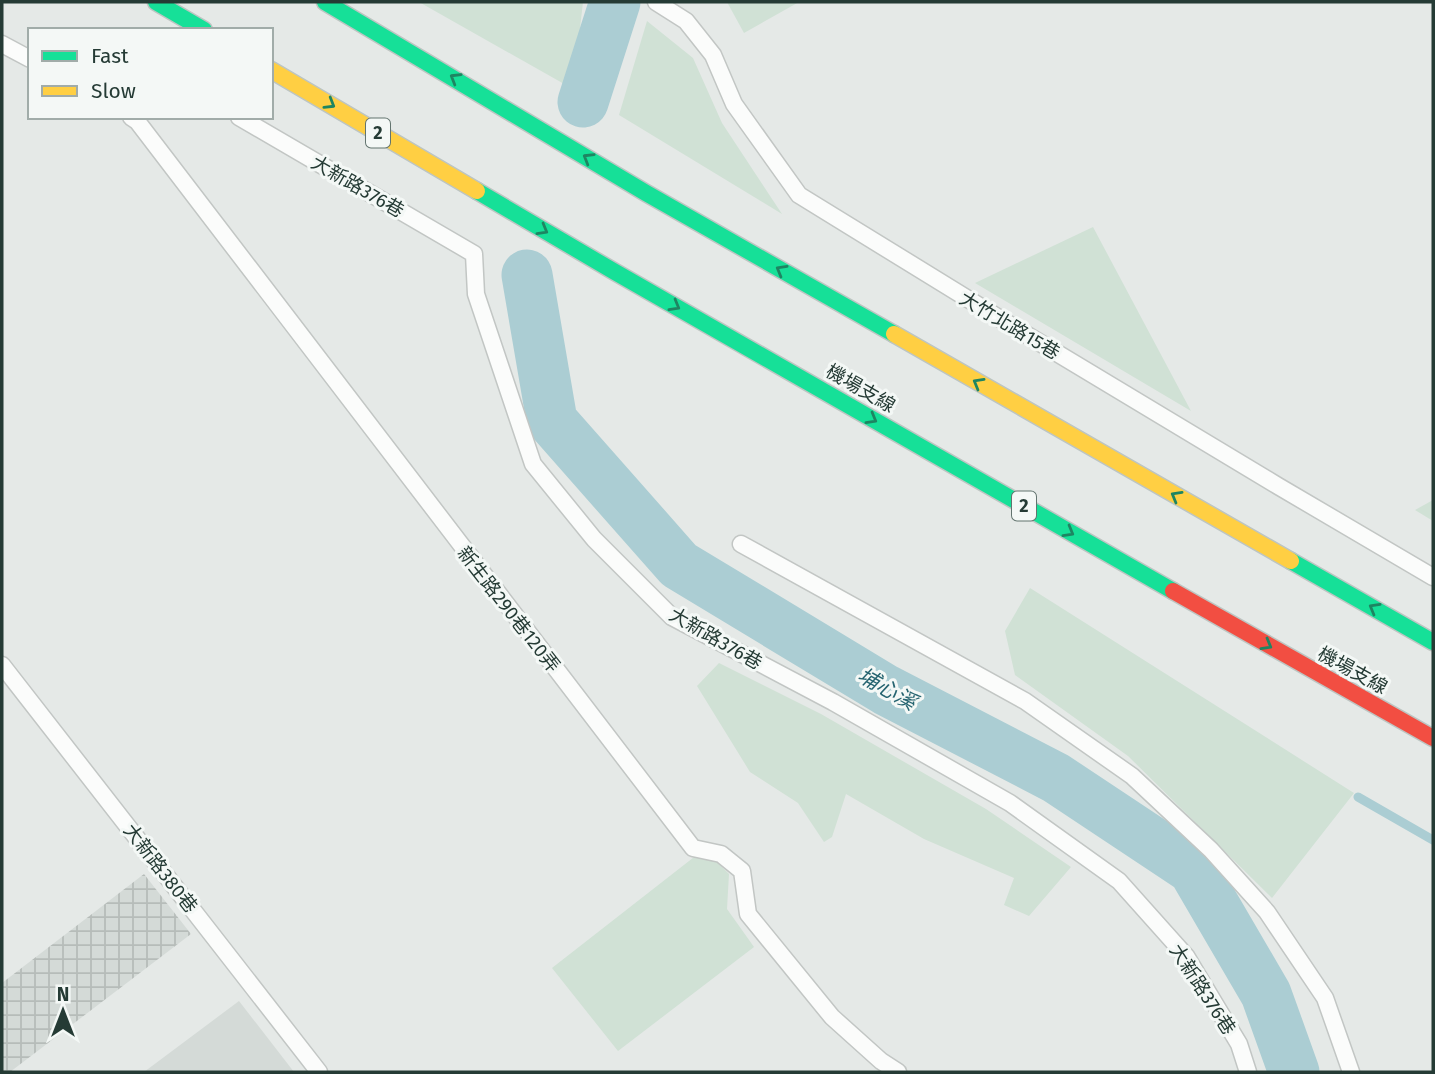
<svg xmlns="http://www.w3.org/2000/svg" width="1435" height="1074" font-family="'Fira Sans','Noto Sans TC',sans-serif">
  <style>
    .built { fill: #d4dad7 }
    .industrial { fill: url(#industrial-grid) }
    .grass { fill: #d0e1d5 }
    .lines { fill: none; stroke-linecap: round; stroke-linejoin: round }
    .stream { stroke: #abcdd3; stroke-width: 9 }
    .river { stroke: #abcdd3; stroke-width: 51 }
    .lane-casing { stroke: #c2c6c4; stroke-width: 19 }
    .fast-casing { stroke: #bdc5c2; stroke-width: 19 }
    .slow-casing { stroke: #bdc5c2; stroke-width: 19 }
    .jam-casing { stroke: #bdc5c2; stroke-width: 19 }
    .lane { stroke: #fbfcfb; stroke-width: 16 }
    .fast { stroke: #16e098; stroke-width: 16 }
    .slow { stroke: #ffcf43; stroke-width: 16 }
    .jam { stroke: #f24e42; stroke-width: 16 }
    .oneway { stroke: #1e8562 }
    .labels { text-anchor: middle; stroke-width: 6; stroke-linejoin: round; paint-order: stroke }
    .shield { fill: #f4f8f6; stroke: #63746f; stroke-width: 2 }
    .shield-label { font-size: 18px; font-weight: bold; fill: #253b35 }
    .street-label { font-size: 19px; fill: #253b35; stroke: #f4f8f6 }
    .water-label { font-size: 21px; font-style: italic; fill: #266470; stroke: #f4f8f6 }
  </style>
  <defs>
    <pattern id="industrial-grid" width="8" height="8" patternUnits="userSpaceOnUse" patternTransform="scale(1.75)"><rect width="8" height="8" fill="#d4dad7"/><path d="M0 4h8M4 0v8" fill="none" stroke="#b6bcb9"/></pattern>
  </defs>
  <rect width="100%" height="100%" fill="#e5e9e7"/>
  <!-- built -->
  <polygon class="built" points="239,1001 294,1072 144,1072"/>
  <!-- industrial -->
  <polygon class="industrial" points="144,874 191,934 10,1072 2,1072 2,983"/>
  <!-- grass -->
  <g class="grass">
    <polygon points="419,2 583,2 573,89"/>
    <polygon points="727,2 799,2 744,33"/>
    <polygon points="647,21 693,58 722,123 782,214 619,115"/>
    <polygon points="1093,227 1191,411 975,283"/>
    <polygon points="1433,500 1433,521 1415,510"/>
    <polygon points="1030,588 1354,793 1272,898 1128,756 1015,675 1005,631"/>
    <polygon points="719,663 821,714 986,809 1071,867 1029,916 1004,905 1014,878 924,839 846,794 832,837 824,842 798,803 750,772 697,686"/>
    <polygon points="698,854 716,861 729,874 727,909 754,947 618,1051 552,968"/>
  </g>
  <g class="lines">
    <!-- stream -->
    <polyline class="stream" points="1358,797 1433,840"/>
    <!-- river -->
    <g class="river">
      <polyline points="583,102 615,2"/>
      <polyline points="527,275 552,421 679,565 886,690 1056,778 1193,869 1266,994 1294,1072"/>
    </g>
    <defs>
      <g id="lane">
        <polyline points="656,2 686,21 713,55 734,104 799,195 1007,323 1278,486 1433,577"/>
        <polyline points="2,44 30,59"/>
        <polyline points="131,117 137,121 693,848 721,854 742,871 748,914 832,1017 881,1061 898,1072"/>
        <polyline points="239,117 474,254 476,294 533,464 594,539 672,617 833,702 1010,803 1119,881 1186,956 1239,1044 1248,1072"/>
        <polyline points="741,544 1025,701 1132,776 1211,850 1267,912 1325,998 1351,1072"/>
        <polyline points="2,665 319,1072"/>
      </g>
      <g id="fast">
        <polyline points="156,2 204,30"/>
        <polyline points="325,2 646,193 894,334"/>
        <polyline points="477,191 615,272 1173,591"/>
        <polyline points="1291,561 1433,642"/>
      </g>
      <g id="slow">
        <polyline points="271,70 477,191"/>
        <polyline points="894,334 1291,561"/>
      </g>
      <polyline id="jam" points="1173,591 1433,738"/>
    </defs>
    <!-- lane casing -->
    <use href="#lane" class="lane-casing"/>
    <!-- fast casing -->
    <use href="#fast" class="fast-casing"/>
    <!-- slow casing -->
    <use href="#slow" class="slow-casing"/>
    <!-- jam casing -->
    <use href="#jam" class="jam-casing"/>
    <!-- lane -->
    <use href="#lane" class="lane"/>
    <!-- fast -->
    <use href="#fast" class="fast"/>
    <!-- slow -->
    <use href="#slow" class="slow"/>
    <!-- jam -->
    <use href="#jam" class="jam"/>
  </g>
  <!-- one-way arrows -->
  <defs><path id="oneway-chevron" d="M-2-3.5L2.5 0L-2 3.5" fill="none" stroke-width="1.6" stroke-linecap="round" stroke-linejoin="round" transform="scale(1.75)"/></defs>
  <g class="oneway">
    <use href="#oneway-chevron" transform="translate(455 78) rotate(-149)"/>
    <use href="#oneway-chevron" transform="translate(330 104) rotate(31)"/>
    <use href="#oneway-chevron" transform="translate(588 158) rotate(-149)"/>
    <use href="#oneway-chevron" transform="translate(543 230) rotate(30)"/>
    <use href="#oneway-chevron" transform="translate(781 270) rotate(-150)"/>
    <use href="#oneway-chevron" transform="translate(675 306) rotate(30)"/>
    <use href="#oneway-chevron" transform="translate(978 383) rotate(-150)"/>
    <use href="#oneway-chevron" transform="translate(872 419) rotate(30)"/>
    <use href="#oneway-chevron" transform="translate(1176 496) rotate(-150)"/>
    <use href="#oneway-chevron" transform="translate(1069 532) rotate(30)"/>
    <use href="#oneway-chevron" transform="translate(1374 608) rotate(-150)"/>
    <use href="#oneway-chevron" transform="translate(1267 645) rotate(30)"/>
  </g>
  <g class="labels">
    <!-- shield labels -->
    <g class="shield">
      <rect x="366" y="118.5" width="24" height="29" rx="5"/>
      <rect x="1012" y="491.5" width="24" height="29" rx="5"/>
    </g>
    <g class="shield-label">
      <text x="378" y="139">2</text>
      <text x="1024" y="512">2</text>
    </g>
    <!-- street labels -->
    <g class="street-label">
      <text transform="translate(358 186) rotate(30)" y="7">大新路376巷</text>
      <text transform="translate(1010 325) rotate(31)" y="7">大竹北路15巷</text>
      <text transform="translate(861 388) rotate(30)" y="7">機場支線</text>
      <text transform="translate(509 609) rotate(52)" y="7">新生路290巷120弄</text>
      <text transform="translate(716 638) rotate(30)" y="7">大新路376巷</text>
      <text transform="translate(1353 670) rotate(29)" y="7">機場支線</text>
      <text transform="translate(161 868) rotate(52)" y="7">大新路380巷</text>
      <text transform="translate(1203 989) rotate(57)" y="7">大新路376巷</text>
    </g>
    <!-- water labels -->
    <g class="water-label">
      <text transform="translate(887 689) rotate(29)" y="7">埔心溪</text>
    </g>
  </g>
  <!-- border -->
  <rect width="1435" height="1074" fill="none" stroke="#253b35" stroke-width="7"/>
  <!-- legend -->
  <rect x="28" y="28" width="245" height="91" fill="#f4f8f6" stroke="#a1aca9" stroke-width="2"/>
  <rect x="42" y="51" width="35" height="10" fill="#16e098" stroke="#a1aca9" stroke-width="2"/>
  <text x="91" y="63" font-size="21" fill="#253b35">Fast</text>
  <rect x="42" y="86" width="35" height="10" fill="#ffcf43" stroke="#a1aca9" stroke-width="2"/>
  <text x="91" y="98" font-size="21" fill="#253b35">Slow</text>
  <!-- north arrow -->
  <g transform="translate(63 1011)" stroke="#f4f8f6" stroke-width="5" paint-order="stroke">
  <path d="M0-5L12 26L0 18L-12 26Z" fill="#253b35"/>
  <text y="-10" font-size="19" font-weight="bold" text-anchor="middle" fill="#253b35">N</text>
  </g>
</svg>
